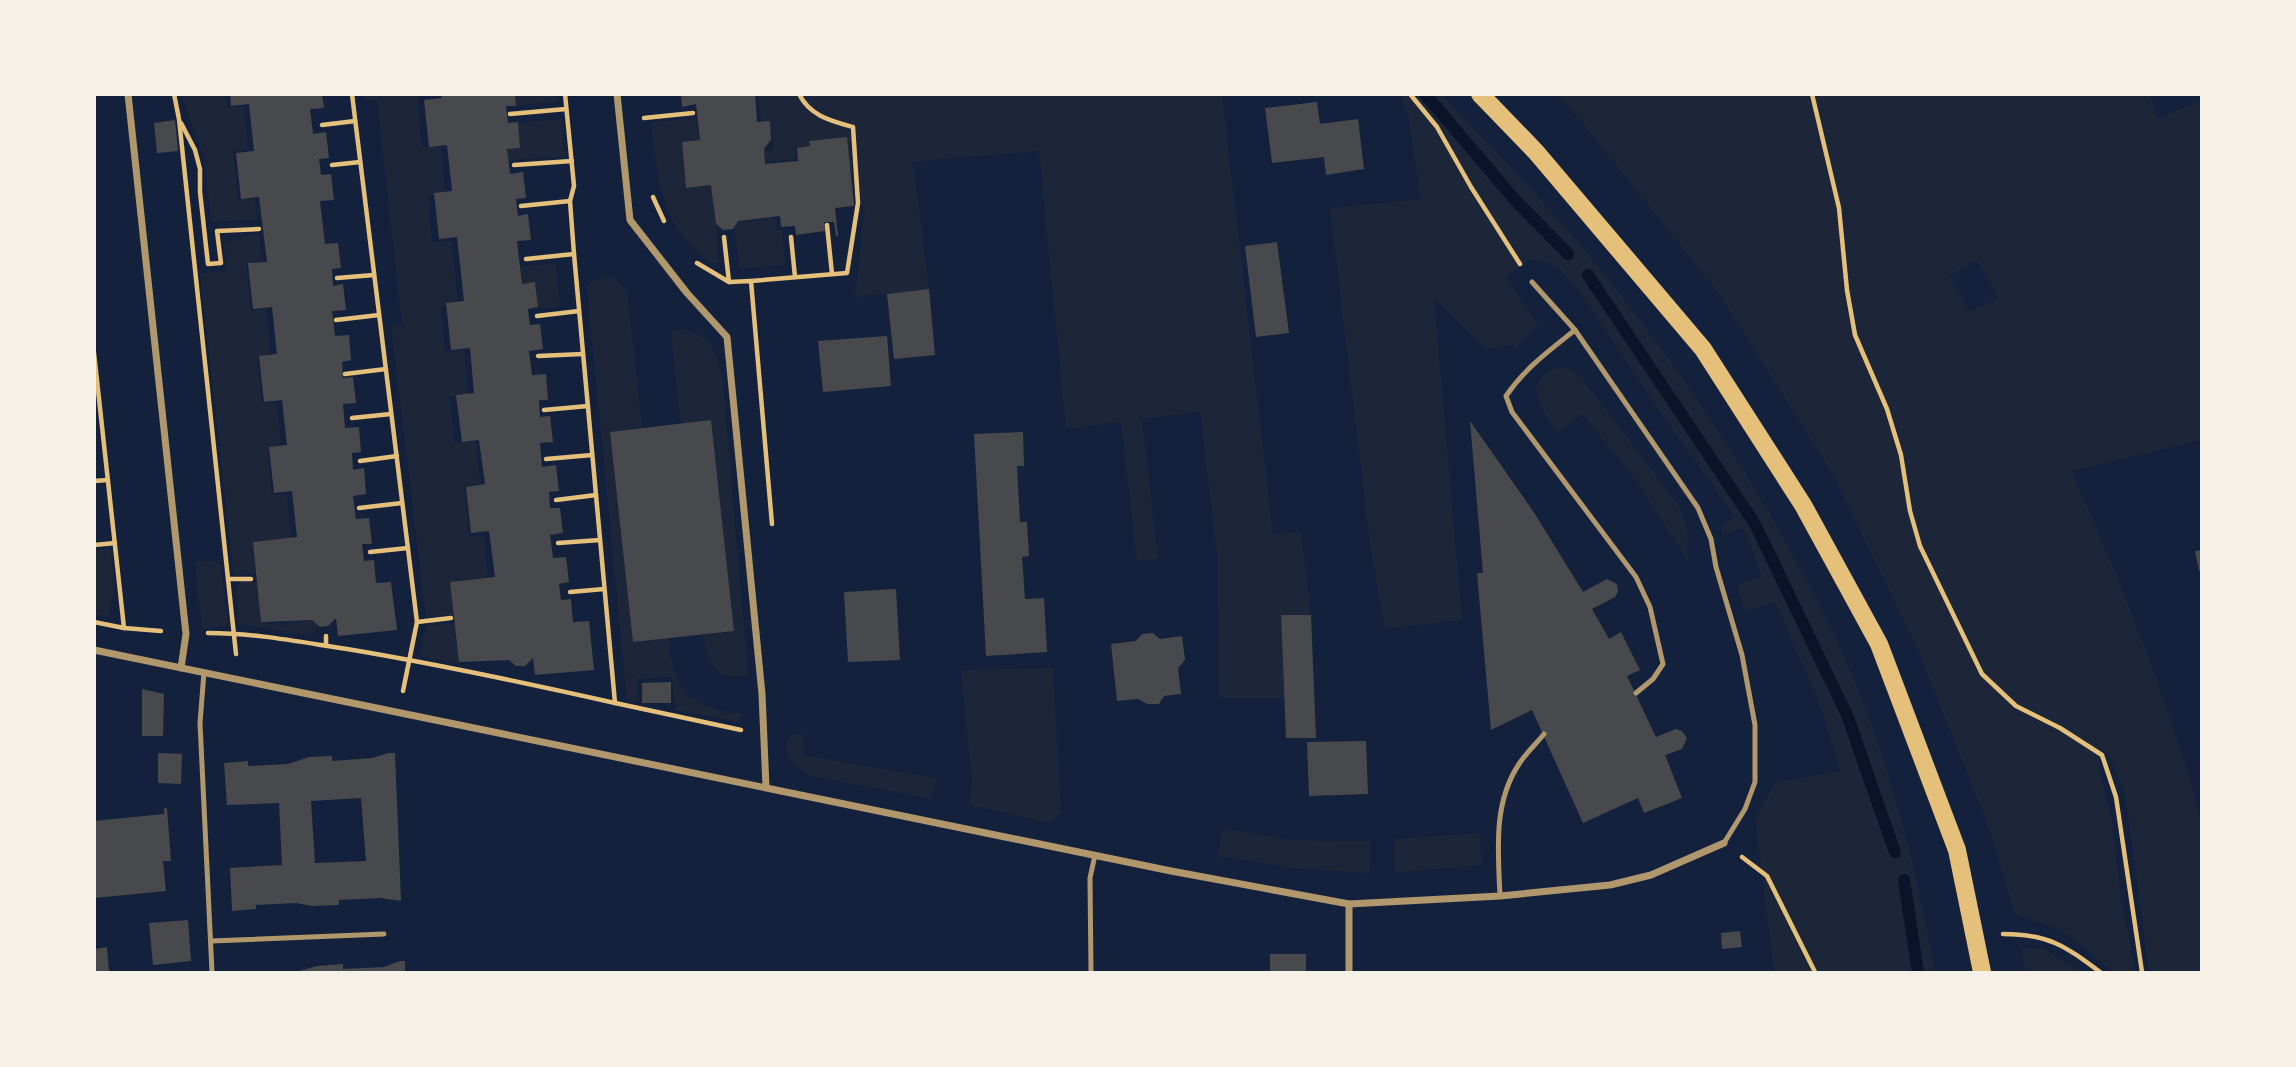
<svg xmlns="http://www.w3.org/2000/svg" width="2296" height="1067" font-family="Signika,sans-serif">
  <style>
    .green { fill: #1d2539; fill-rule: evenodd }
    .lines { fill: none; stroke-linecap: round; stroke-linejoin: round }
    .stream { stroke: #0b132b; stroke-width: 12 }
    .building { fill: #48494c; fill-rule: evenodd }
    .path { stroke: #e5c07b; stroke-width: 4.5 }
    .service { stroke: #b1986c; stroke-width: 5 }
    .minor { stroke: #b1986c; stroke-width: 7 }
    .primary { stroke: #e5c07b; stroke-width: 18 }
  </style>
  <rect width="100%" height="100%" fill="#14213d"/>
  <!-- green -->
  <g class="green">
    <path d="M2149,94L2158,118L2201,100V440L2072,471L2115,571L2154,671L2187,768L2201,821V972H2149L2125,793L2113,763L2101,747L2099,767L2112,822L2121,900L2136,972H2113L2061,930L2015,914L1987,823L1918,651L1834,476L1719,294L1575,114L1556,95ZM1977,260L1998,298L1969,312L1950,276Z"/>
    <polygon points="181,95 226,95 228,107 244,106 248,149 233,151 238,199 255,199 257,220 211,222 204,156"/>
    <polygon points="364,95 435,95 417,97 422,148 441,146 445,193 428,196 432,242 452,241 458,304 441,306 445,351 464,350 468,395 450,397 454,443 476,442 480,484 464,486 469,536 484,535 488,578 454,581 456,614 426,617 391,326 402,325 377,100 365,100"/>
    <polygon points="514,95 557,95 557,102 515,106"/>
    <polygon points="758,95 1222,95 1273,535 1301,531 1311,615 1281,616 1284,698 1219,698 1217,553 1200,412 1142,419 1158,559 1137,561 1121,422 1066,429 1039,151 913,162 929,289 855,297 865,206 853,207 846,139 809,142 809,148 795,150 796,159 765,162 764,151 773,149 771,123 761,123"/>
    <path d="M1400,95H1442C1488,143 1536,192 1579,243C1680,364 1770,500 1838,643C1885,742 1916,865 1935,972H1774L1755,818L1776,782L1840,771L1820,705L1775,602L1745,612L1737,585L1762,576L1743,528L1722,535V525L1735,517L1660,412L1581,294L1561,270L1545,262L1530,260L1506,277L1538,324L1516,348L1511,345L1486,349L1434,299L1462,620L1385,629L1370,544L1330,208L1421,199L1408,115Z"/>
    <path d="M697,117L699,140L682,142L686,186L712,184L719,263H709C660,223 658,181 651,123Z"/>
    <polygon points="561,119 565,156 508,161 507,149 516,123"/>
    <polygon points="775,218 776,230 782,231 785,265 739,269 734,222"/>
    <polygon points="259,233 262,262 246,264 251,311 266,309 271,356 257,358 262,403 277,402 281,447 268,449 272,495 287,494 291,539 262,573 234,575 200,273 228,271 223,243"/>
    <polygon points="556,263 560,307 537,309 535,285 520,286 518,267"/>
    <path d="M604,277H613L627,290L642,428L610,432L633,642L668,638C672,686 693,713 743,713L739,722L675,710L672,677L637,679V702L627,699L587,287L592,281Z"/>
    <path d="M683,329C717,338 717,354 723,384L748,675C714,682 708,663 703,634L734,630L711,421L681,423L671,335L675,330Z"/>
    <path d="M1556,368H1567L1581,377L1677,503L1687,527L1688,561L1635,479L1582,414L1558,433C1543,411 1519,383 1556,368Z"/>
    <polygon points="110,548 115,585 108,617 95,614 94,550"/>
    <polygon points="220,560 228,625 202,628 195,562"/>
    <polygon points="240,582 263,582 268,625 319,620 314,636 238,624 236,587"/>
    <polygon points="457,623 461,665 420,656 427,625"/>
    <polygon points="1053,668 1061,812 1050,823 969,805 972,784 961,670"/>
    <polygon points="794,734 803,734 804,755 937,778 931,799 811,776 792,763 786,752 787,739"/>
    <polygon points="1223,828 1290,840 1370,841 1369,873 1300,869 1217,856"/>
    <polygon points="1479,833 1482,865 1395,873 1394,839"/>
    <polygon points="2021,947 2044,949 2082,972 2026,972"/>
  </g>
  <g class="lines">
    <!-- stream -->
    <g class="stream">
      <polyline points="1425,94 1516,201 1568,254"/>
      <polyline points="1588,275 1755,524 1847,715 1895,852"/>
      <polyline points="1904,880 1918,972"/>
    </g>
  </g>
  <!-- building -->
  <g class="building">
    <polygon points="230,94 322,94 324,108 310,109 313,134 326,132 329,158 319,159 321,175 331,174 334,200 320,201 325,244 338,243 341,268 332,269 333,286 343,284 346,310 332,311 335,336 349,335 351,360 342,362 343,378 353,377 356,403 343,404 345,428 359,427 361,452 352,453 353,470 364,468 366,494 353,496 356,519 369,518 372,544 362,544 364,561 374,560 376,583 391,582 397,630 338,636 336,618 328,626 320,627 312,620 261,622 253,542 297,537 292,491 274,493 269,447 287,445 282,400 264,402 259,356 277,354 272,307 253,309 248,263 267,262 259,197 241,199 236,153 254,151 249,104 231,106"/>
    <polygon points="441,94 515,94 516,106 506,106 508,123 518,122 520,148 507,149 510,174 523,172 526,198 516,199 518,216 528,214 531,240 517,241 522,284 535,282 538,307 528,309 530,325 540,324 543,349 529,351 532,375 546,374 548,400 539,400 540,417 550,416 553,442 540,443 542,467 556,465 559,491 549,492 550,508 560,508 563,533 550,535 553,558 566,557 569,582 559,584 561,600 571,599 573,622 589,621 594,670 535,675 533,658 525,666 516,666 509,660 459,662 450,582 495,577 489,531 471,533 466,487 485,484 479,440 462,442 456,395 474,393 470,348 451,350 446,303 464,301 457,237 439,239 434,193 452,191 447,145 429,147 424,100 442,98"/>
    <polygon points="681,94 755,94 757,122 770,121 771,140 764,149 765,164 798,161 797,148 810,146 809,141 847,137 854,206 835,208 838,236 836,236 834,222 824,222 825,231 796,235 795,226 781,227 780,216 738,221 733,229 723,230 716,224 711,185 686,188 682,142 700,140 696,104 682,107"/>
    <polygon points="1317,102 1320,124 1358,119 1364,169 1326,175 1324,157 1272,163 1265,108"/>
    <polygon points="175,120 178,151 157,153 154,123"/>
    <polygon points="1277,242 1289,333 1256,337 1245,246"/>
    <polygon points="929,289 935,355 894,359 887,294"/>
    <polygon points="887,336 891,386 823,392 818,341"/>
    <polygon points="711,420 734,631 633,642 610,432"/>
    <polygon points="1470,421 1535,514 1583,592 1607,579 1617,584 1618,592 1615,597 1592,609 1609,639 1621,632 1640,670 1627,676 1656,737 1676,729 1682,731 1687,738 1682,749 1665,755 1682,798 1644,813 1638,798 1583,823 1532,710 1491,730 1477,573 1483,573"/>
    <polygon points="1023,432 1024,466 1017,466 1020,522 1027,522 1029,556 1022,557 1025,599 1044,598 1047,652 986,656 974,434"/>
    <polygon points="2202,550 2202,571 2199,571 2195,551"/>
    <polygon points="896,589 900,660 848,662 844,592"/>
    <polygon points="1281,615 1311,615 1316,738 1286,738"/>
    <polygon points="1153,633 1160,639 1182,636 1185,660 1178,668 1181,694 1164,696 1159,704 1147,704 1138,699 1117,701 1111,644 1136,641 1142,634"/>
    <polygon points="671,682 671,703 642,703 642,683"/>
    <polygon points="142,689 164,694 163,736 142,736"/>
    <polygon points="1366,741 1368,794 1309,796 1307,742"/>
    <polygon points="158,753 182,754 181,784 158,783"/>
    <path d="M389,753H395L401,901L380,898L339,900V905L313,906L296,903L256,905V909L232,911L230,868L282,865L279,803L227,805L224,763L248,761V766L288,764L309,757L332,756V761L372,758ZM361,798L366,861L315,863L311,801Z"/>
    <polygon points="164,808 167,808 171,861 163,861 166,891 94,898 94,821 164,814"/>
    <polygon points="188,920 191,961 153,965 149,923"/>
    <polygon points="1740,931 1742,947 1722,949 1721,933"/>
    <polygon points="107,947 109,972 94,972 94,949"/>
    <rect x="1270" y="954" width="36" height="18"/>
    <polygon points="400,961 405,961 405,972 296,972 317,966 343,964 343,969 384,967"/>
  </g>
  <g class="lines">
    <!-- path -->
    <g class="path">
      <polyline points="174,94 179,119 236,654"/>
      <polyline points="352,94 417,622 403,691"/>
      <polyline points="1410,94 1437,127 1471,187 1520,264"/>
      <polyline points="1812,94 1839,208 1847,290 1855,335 1887,409 1901,455 1910,511 1920,546 1982,674 2016,706 2060,728 2102,755 2116,797 2142,972"/>
      <polyline points="510,114 566,109"/>
      <polyline points="644,118 693,113"/>
      <polyline points="181,123 195,150 200,169 200,192 208,264 221,263 217,231 259,229"/>
      <polyline points="322,125 355,121"/>
      <polyline points="332,165 360,162"/>
      <polyline points="514,165 572,161"/>
      <polyline points="653,197 664,221"/>
      <polyline points="521,206 570,201"/>
      <polyline points="827,225 832,274"/>
      <polyline points="724,237 729,282"/>
      <polyline points="791,237 795,277"/>
      <polyline points="526,259 574,254"/>
      <polyline points="697,263 729,282 751,281 772,524"/>
      <polyline points="337,278 374,275"/>
      <path d="M751,281L847,273L858,203L853,127C831,121 810,116 799,94"/>
      <polyline points="537,316 579,311"/>
      <polyline points="336,320 379,315"/>
      <polyline points="94,353 124,628"/>
      <polyline points="538,356 583,354"/>
      <polyline points="345,374 386,369"/>
      <polyline points="544,410 588,406"/>
      <polyline points="352,418 391,414"/>
      <polyline points="546,459 592,455"/>
      <polyline points="360,461 397,456"/>
      <polyline points="94,481 108,480"/>
      <polyline points="556,500 596,495"/>
      <polyline points="359,508 402,503"/>
      <polyline points="558,543 600,540"/>
      <polyline points="94,545 115,543"/>
      <polyline points="370,552 408,548"/>
      <polyline points="228,579 251,579"/>
      <polyline points="570,592 604,589"/>
      <polyline points="94,622 124,628 161,631"/>
      <polyline points="417,622 451,618"/>
      <path d="M208,633C255,633 300,642 347,649C437,664 526,683 615,703L574,254L570,201L574,186L565,94"/>
      <polyline points="326,646 326,636"/>
      <polyline points="615,703 741,730"/>
      <polyline points="1742,857 1767,876 1815,972"/>
      <path d="M2003,934C2049,934 2065,946 2100,972"/>
    </g>
    <!-- service -->
    <g class="service">
      <polyline points="1532,282 1575,330 1698,508 1711,539 1716,567 1742,655 1755,725 1755,782 1745,809 1724,843"/>
      <path d="M1575,330C1550,350 1524,369 1506,396L1512,412L1636,577L1650,607L1663,664L1653,679L1636,693"/>
      <polyline points="204,672 200,723 212,972"/>
      <path d="M1500,896C1498,850 1493,803 1519,764C1526,753 1536,744 1544,734"/>
      <polyline points="211,941 384,934"/>
      <polyline points="1091,972 1090,878 1095,855"/>
    </g>
    <!-- minor -->
    <g class="minor">
      <polyline points="128,94 186,634 181,668"/>
      <polyline points="617,94 630,220 687,293 727,337 762,694 766,787"/>
      <polyline points="94,650 1171,871 1349,904 1500,896 1610,885 1651,875 1724,843"/>
      <polyline points="1349,904 1349,972"/>
    </g>
    <!-- primary -->
    <polyline class="primary" points="1480,94 1536,152 1703,349 1803,505 1879,644 1957,850 1982,972"/>
  </g>
  <!-- border -->
  <rect width="2296" height="1067" fill="none" stroke="#f6f1e7" stroke-width="192"/>
</svg>
